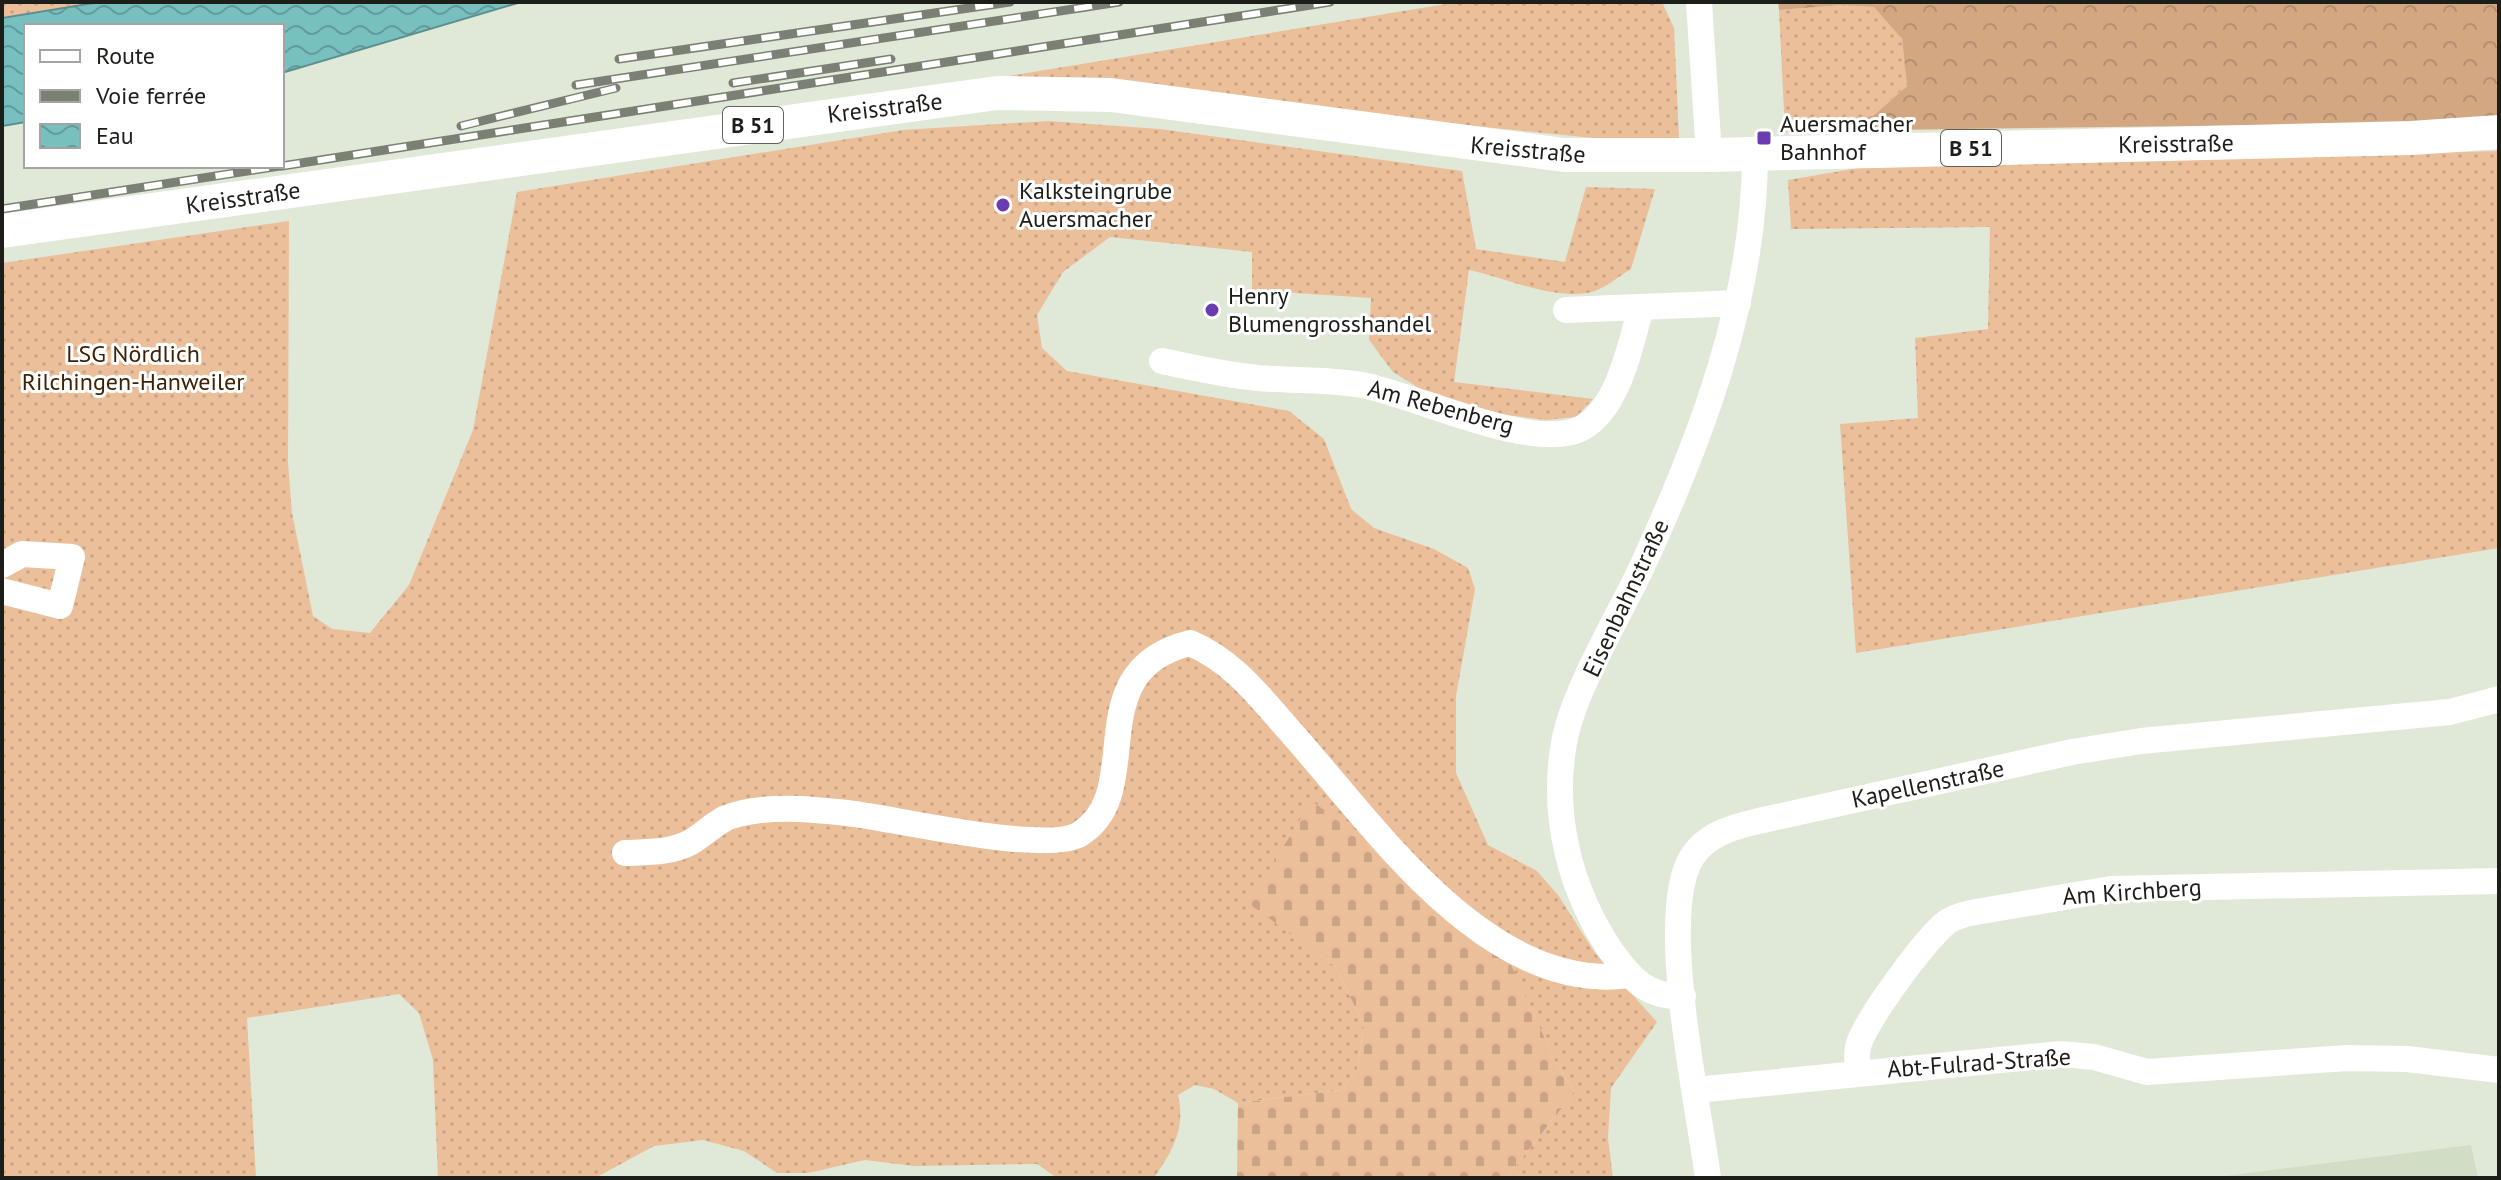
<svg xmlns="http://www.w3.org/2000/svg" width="2501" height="1180" font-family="'PT Sans',sans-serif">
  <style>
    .built { fill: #d1ddc5 }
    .grass { fill: url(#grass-dots) }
    .forest { fill: url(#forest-crowns) }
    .cemetery { fill: url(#cemetery-stones) }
    .water { fill: url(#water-waves); stroke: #5c908e; stroke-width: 2 }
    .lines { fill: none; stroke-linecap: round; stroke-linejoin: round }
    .minor { stroke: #fff; stroke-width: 26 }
    .major { stroke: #fff; stroke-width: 34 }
    .rail-casing { stroke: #7b8075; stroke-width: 9 }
    .rail { stroke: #fff; stroke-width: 6; stroke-dasharray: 18; stroke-linecap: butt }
    .poi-dot { fill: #6b3bb2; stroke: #fff; stroke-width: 3 }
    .labels { text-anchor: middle; stroke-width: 6; stroke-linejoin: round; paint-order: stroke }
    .shield { fill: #fff; stroke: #60625e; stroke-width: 2 }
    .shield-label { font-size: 22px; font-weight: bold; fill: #1c1f19 }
    .street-label { font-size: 24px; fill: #1c1f19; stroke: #fff }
    .poi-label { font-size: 24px; fill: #1c1f19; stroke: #fff; text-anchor: start }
    .park-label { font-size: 24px; fill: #3f2103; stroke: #fff }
  </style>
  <defs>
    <pattern id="grass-dots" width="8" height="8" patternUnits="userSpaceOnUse" patternTransform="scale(2)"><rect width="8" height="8" fill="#ecbf9b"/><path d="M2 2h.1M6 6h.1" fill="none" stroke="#caa485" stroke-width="1.8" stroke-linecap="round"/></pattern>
    <pattern id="forest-crowns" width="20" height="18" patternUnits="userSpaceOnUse" patternTransform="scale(2)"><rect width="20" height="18" fill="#d4a783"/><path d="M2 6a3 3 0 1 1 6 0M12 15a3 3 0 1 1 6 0" fill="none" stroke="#b58f71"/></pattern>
    <pattern id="cemetery-stones" width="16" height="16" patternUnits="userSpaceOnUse" patternTransform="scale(2)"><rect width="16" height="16" fill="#ecbf9b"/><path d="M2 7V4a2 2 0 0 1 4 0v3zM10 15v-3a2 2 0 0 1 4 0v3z" fill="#caa485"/></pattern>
    <pattern id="water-waves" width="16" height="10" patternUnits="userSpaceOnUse" patternTransform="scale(2)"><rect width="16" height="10" fill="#78c0c0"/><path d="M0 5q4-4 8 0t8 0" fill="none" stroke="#629b9b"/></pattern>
  </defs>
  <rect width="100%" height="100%" fill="#e0e8d7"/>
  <!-- built -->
  <polygon class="built" points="2471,1145 2478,1178 2209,1178"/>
  <!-- grass -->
  <g class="grass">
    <polygon points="2,2 100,2 2,18"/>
    <polygon points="1458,2 1662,2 1674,28 1679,138 1603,139 997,78"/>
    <polygon points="1843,5 1875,7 1902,39 1907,86 1874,115 1818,131 1785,132 1779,10"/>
    <path d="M1048,121L1160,129L1462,171L1476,249L1565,262L1586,187L1655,189L1631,269C1618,277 1602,291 1587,293C1549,299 1504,277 1469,270L1454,382L1593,399L1576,417L1546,420L1476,411L1424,391L1393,372L1369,340L1371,298L1252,290V252L1110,237L1063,272L1037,315L1042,348L1067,371L1289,411L1324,439L1351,509L1374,528L1434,549L1468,568L1475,589L1456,696V773L1488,845L1537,871L1558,895L1595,953L1657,1022L1611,1088L1608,1138L1613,1178H1506L1575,1092L1557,1065L1511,966L1411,889L1396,865L1249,903L1336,967L1364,1026L1357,1070L1341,1090L1238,1103L1214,1089L1195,1085L1178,1095C1186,1129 1172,1151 1154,1178H1057L1037,1164L914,1166L865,1160L808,1173H777L744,1151L703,1140L654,1146L595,1178H438L433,1060L419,1013L399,994L247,1018L256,1178H2V263L289,221L288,463L292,513L313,616L332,629L370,633L409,585L473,430L517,192L903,130Z"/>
    <polygon points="2499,151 2499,548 1856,653 1840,424 1918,418 1915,338 1988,329 1990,227 1791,229 1788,180 1858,168"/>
  </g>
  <!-- forest -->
  <polygon class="forest" points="1778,2 2499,2 2499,118 2410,123 1818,131 1874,115 1907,86 1902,39 1874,7 1843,5 1779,10"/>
  <!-- cemetery -->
  <polygon class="cemetery" points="1312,801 1397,865 1411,889 1511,965 1557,1065 1575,1092 1506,1178 1237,1178 1238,1103 1341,1090 1357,1070 1364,1026 1336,967 1248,903"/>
  <!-- water -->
  <polygon class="water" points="100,2 521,2 282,73 282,26 26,26 26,122 2,126 2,18"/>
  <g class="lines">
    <!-- minor -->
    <g class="minor">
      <polyline points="1699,2 1709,155"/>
      <polyline points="1566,310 1738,303"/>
      <path d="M1162,361C1194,368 1226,375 1258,378C1293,381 1328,379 1362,385C1413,394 1531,452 1580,429C1618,411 1631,344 1641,307"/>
      <polyline points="2,565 22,554 72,557 60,606 2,591"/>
      <path d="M625,853C647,852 671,853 691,842C703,835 714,824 726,818C762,804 810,809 847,813C894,818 1046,855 1080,834C1149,791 1076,671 1190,643C1233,661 1259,696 1289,730C1373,824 1488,996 1630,975"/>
      <path d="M1683,996C1648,998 1630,978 1611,951C1570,890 1551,816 1564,743C1572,694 1617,619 1640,571C1700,442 1755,299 1755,154"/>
      <path d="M1858,1072C1858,1064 1856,1055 1858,1047C1863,1023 1927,937 1947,922C1954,917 1962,915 1970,913L2111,889L2499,881"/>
      <polyline points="1696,1090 2061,1054 2094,1057 2147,1072 2347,1058 2407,1059 2499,1070"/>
      <path d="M1708,1178C1699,1107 1656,914 1692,857C1706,835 1730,828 1754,822L2072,752L2141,741L2450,712L2499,699"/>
    </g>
    <!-- major -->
    <polyline class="major" points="2,231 997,93 1111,95 1564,155 1709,155 2411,138 2499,132"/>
    <defs>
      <g id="rail">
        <polyline points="619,59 1010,2"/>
        <polyline points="733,83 891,59"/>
        <polyline points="576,85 1119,2"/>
        <polyline points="461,126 616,88"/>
        <polyline points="282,166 1330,2"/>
        <polyline points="2,209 280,166"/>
      </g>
    </defs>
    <!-- rail casing -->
    <use href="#rail" class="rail-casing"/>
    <!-- rail -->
    <use href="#rail" class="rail"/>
  </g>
  <!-- markers -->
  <g class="poi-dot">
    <rect x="1756" y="130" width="16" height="16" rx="4"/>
    <circle cx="1003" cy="205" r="8"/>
    <circle cx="1212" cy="310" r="8"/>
  </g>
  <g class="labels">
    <!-- shield labels -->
    <g class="shield">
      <rect x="723" y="107" width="60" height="36" rx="6"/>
      <rect x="1941" y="130" width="60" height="36" rx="6"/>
    </g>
    <g class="shield-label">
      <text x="753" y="133">B 51</text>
      <text x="1971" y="156">B 51</text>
    </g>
    <!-- street labels -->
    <g class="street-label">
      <text transform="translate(885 108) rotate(-7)" y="8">Kreisstraße</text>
      <text transform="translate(2176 144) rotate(-1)" y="8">Kreisstraße</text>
      <text transform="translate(1528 150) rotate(5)" y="8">Kreisstraße</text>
      <text transform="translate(243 198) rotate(-8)" y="8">Kreisstraße</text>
      <text transform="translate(1441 407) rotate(15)" y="8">Am Rebenberg</text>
      <text transform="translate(1626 598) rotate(-65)" y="8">Eisenbahnstraße</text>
      <text transform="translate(1928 784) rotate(-12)" y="8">Kapellenstraße</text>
      <text transform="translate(2132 892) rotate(-4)" y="8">Am Kirchberg</text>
      <text transform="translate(1979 1063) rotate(-4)" y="8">Abt-Fulrad-Straße</text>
    </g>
    <!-- poi labels -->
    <g class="poi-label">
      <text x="1780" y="132">Auersmacher<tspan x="1780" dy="28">Bahnhof</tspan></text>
      <text x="1019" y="199">Kalksteingrube<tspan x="1019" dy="28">Auersmacher</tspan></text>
      <text x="1228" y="304">Henry<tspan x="1228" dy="28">Blumengrosshandel</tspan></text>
    </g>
    <!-- park labels -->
    <g class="park-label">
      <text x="133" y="362">LSG Nördlich<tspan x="133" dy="28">Rilchingen-Hanweiler</tspan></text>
    </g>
  </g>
  <!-- border -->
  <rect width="2501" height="1180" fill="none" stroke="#1c1f19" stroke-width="8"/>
  <!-- legend -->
  <rect x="24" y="24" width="260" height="144" fill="#ffffff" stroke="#a4a5a3" stroke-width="2"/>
  <rect x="40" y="50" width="40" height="12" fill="#ffffff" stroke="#a4a5a3" stroke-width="2"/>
  <text x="96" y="64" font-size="24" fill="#1c1f19">Route</text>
  <rect x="40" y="90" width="40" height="12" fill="#7b8075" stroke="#a4a5a3" stroke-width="2"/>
  <text x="96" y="104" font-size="24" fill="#1c1f19">Voie ferrée</text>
  <rect x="40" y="124" width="40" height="24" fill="url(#water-waves)" stroke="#a4a5a3" stroke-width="2"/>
  <text x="96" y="144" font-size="24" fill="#1c1f19">Eau</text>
</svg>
